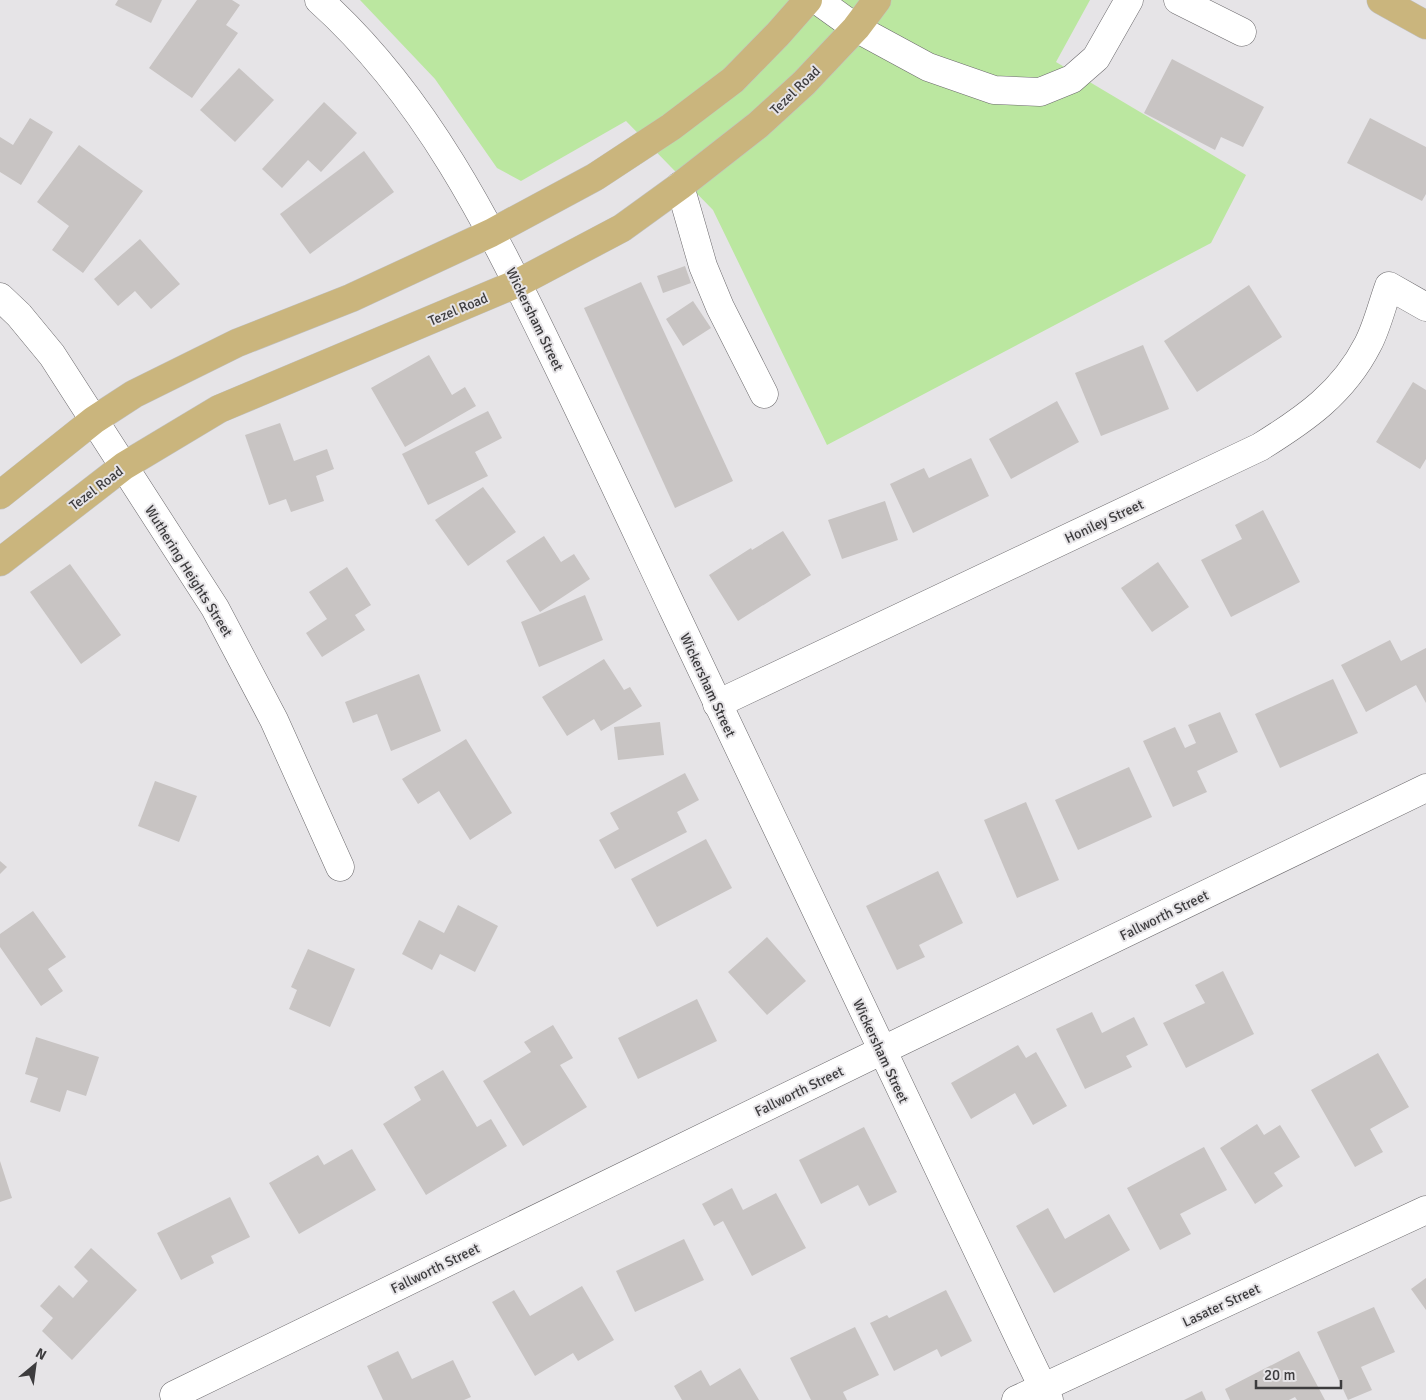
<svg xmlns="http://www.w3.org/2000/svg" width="1426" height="1400" font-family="Signika,sans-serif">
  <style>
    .green { fill: #bbe7a0 }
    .building { fill: #c8c4c3 }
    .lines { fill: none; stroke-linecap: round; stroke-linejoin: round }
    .minor-casing { stroke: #6b696c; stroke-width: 29 }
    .major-casing { stroke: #c1c1c1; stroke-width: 29 }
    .minor { stroke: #fff; stroke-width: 28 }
    .major { stroke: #cab57d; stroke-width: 28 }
    .labels { text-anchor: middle; stroke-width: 4; stroke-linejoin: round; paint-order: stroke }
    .street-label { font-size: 14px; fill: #3d3c3e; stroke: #e6e4e7 }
  </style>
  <rect width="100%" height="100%" fill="#e6e4e7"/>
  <!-- green -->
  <polygon class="green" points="360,0 1090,0 1056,62 1246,175 1211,243 827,445 713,210 626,121 521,181 497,168 435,79"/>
  <!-- building -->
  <g class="building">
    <polygon points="118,0 162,0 151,23 115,5"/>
    <polygon points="197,0 232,0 240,5 226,25 238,33 192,98 149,68"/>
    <polygon points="1172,59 1264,107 1243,147 1221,137 1215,150 1144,113"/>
    <polygon points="239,68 274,100 235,142 200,110"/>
    <polygon points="324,102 357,133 321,172 308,160 282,188 262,169"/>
    <polygon points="30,118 53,132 21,185 0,172 0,137 13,145"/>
    <polygon points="1370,118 1426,147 1426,194 1422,201 1347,163"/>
    <polygon points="79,145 143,191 83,273 52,250 69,226 37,202"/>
    <polygon points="364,151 394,192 310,254 280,214"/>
    <polygon points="140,239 180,284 151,309 135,291 118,306 94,279"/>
    <polygon points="685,266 691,283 663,293 657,276"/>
    <polygon points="641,282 733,481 675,508 584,308"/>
    <polygon points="1249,285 1282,337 1197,392 1164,341"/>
    <polygon points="693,301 711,328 683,346 666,319"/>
    <polygon points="1143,345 1169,409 1101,436 1075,373"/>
    <polygon points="429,355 452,395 465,387 476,406 405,447 371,388"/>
    <polygon points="1413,382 1426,390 1426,459 1420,469 1376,442"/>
    <polygon points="1057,401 1079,442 1011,479 989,439"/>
    <polygon points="488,411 502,438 475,452 488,476 428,505 402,454"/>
    <polygon points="280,423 294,461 327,449 334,469 316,476 324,501 291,512 286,499 269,505 245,435"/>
    <polygon points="971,458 989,496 913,533 890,484 924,468 929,478"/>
    <polygon points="483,487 516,532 468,566 435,520"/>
    <polygon points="885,501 898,540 842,559 828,520"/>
    <polygon points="1263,510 1300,582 1231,617 1201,560 1242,539 1235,525"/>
    <polygon points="783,531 811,575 738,621 709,575 751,548 752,550"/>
    <polygon points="544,536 561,562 574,554 590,579 540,612 506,561"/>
    <polygon points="1158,562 1189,607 1152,632 1121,588"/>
    <polygon points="70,564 121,635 81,664 30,592"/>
    <polygon points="347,567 371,605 355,615 365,630 322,657 306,633 327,619 309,592"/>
    <polygon points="585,595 603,640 539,667 521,622"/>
    <polygon points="1390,640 1401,661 1426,648 1426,703 1416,685 1366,712 1341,665"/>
    <polygon points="604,659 624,690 630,687 642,706 601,731 594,719 567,736 542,697"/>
    <polygon points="419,674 441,731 391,751 377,714 353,723 345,702"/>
    <polygon points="1333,679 1358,733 1280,768 1255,714"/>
    <polygon points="1220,712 1238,752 1197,771 1207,792 1173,807 1143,741 1175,727 1185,748 1196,743 1188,725"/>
    <polygon points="660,722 664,755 618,760 614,727"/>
    <polygon points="466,739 512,813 470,840 439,791 418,804 402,779"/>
    <polygon points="1129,767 1152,817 1078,850 1055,800"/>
    <polygon points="685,773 699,800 677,812 687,832 615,869 599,840 619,829 610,813"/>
    <polygon points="155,781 197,796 179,842 138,826"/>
    <polygon points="1026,802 1059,880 1017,898 984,820"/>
    <polygon points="706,839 732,888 657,927 631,879"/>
    <polygon points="0,861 7,867 0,874"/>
    <polygon points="938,871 963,923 919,945 925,957 897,970 866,906"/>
    <polygon points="458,905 498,926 475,972 440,954 432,970 402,954 419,920 444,933"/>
    <polygon points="33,911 66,957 48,969 63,991 41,1006 0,947 0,934"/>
    <polygon points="767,937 806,981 767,1015 728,972"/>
    <polygon points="308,949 355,969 330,1027 289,1009 297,990 291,987"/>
    <polygon points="1223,971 1254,1034 1186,1068 1163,1023 1205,1003 1195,985"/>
    <polygon points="697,999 717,1041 638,1079 618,1038"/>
    <polygon points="1092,1012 1102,1033 1134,1017 1148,1045 1126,1056 1132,1067 1085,1089 1056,1029"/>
    <polygon points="553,1025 573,1058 560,1065 587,1107 523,1146 483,1081 531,1052 524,1042"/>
    <polygon points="36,1037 99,1057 86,1096 67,1090 60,1112 30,1102 38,1078 25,1074"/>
    <polygon points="1018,1045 1026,1058 1036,1052 1067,1106 1033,1125 1015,1093 971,1119 951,1083"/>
    <polygon points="1378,1053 1409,1107 1370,1129 1383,1152 1355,1167 1311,1090"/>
    <polygon points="443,1070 477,1127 491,1119 507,1146 426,1195 383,1124 421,1100 414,1087"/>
    <polygon points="1257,1124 1264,1135 1280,1125 1300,1157 1274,1173 1283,1186 1255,1204 1220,1148"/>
    <polygon points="864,1127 897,1192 869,1206 858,1185 821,1204 799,1160"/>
    <polygon points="1204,1147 1227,1190 1180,1214 1191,1234 1160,1250 1127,1188"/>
    <polygon points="352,1149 376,1190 299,1234 269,1183 318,1155 324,1165"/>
    <polygon points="0,1161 12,1198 0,1202"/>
    <polygon points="732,1188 743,1210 776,1193 806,1248 752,1276 723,1221 714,1226 702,1204"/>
    <polygon points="230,1197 250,1237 211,1256 214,1263 181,1280 157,1233"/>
    <polygon points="1048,1208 1065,1239 1109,1214 1130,1250 1054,1293 1016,1226"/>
    <polygon points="684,1239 704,1280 635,1312 616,1271"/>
    <polygon points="91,1248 137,1290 72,1360 42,1331 53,1318 40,1306 59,1285 73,1298 88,1281 74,1267"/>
    <polygon points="1426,1278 1426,1310 1411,1289"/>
    <polygon points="582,1286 614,1340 578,1361 573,1353 535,1376 492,1302 514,1290 530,1316"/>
    <polygon points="946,1290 972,1341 941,1357 937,1349 894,1371 870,1323 887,1315 889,1318"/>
    <polygon points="1374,1307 1395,1352 1361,1367 1372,1390 1348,1400 1317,1332"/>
    <polygon points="855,1327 879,1375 843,1392 847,1400 811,1400 790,1358"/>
    <polygon points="398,1351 412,1379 453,1360 471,1397 464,1400 383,1400 367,1366"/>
    <polygon points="1299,1351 1325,1400 1297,1400 1295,1397 1289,1400 1230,1400 1225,1389"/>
    <polygon points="740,1368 759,1400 682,1400 674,1386 701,1370 710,1386"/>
    <polygon points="1202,1391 1206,1400 1184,1400"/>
  </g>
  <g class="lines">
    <defs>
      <g id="minor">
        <path d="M319,0C425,95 489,224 550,350C592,436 632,522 673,609C797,873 922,1137 1049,1400"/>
        <polyline points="817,0 856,28 928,67 994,90 1040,92 1072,79 1096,58 1129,0"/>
        <polyline points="1178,0 1242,32"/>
        <polyline points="680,186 703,266 720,307 764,394"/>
        <polyline points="0,297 19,315 52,355 215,608 274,720 340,867"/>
        <path d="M717,704L1260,447C1305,419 1343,393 1368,344C1377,327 1382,305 1389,286L1426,307"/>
        <polyline points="174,1395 881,1051 1426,788"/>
        <polyline points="1016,1400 1426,1210"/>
      </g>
      <g id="major">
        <polyline points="1381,0 1426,25"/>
        <polyline points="0,495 94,420 134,394 237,343 351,298 491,233 595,177 671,127 733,80 778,34 808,0"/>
        <polyline points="0,562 124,466 219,409 518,283 622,228 680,186 758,125 804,83 856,28 877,0"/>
      </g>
    </defs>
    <!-- minor casing -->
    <use href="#minor" class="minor-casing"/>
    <!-- major casing -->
    <use href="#major" class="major-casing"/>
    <!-- minor -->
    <use href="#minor" class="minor"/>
    <!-- major -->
    <use href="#major" class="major"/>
  </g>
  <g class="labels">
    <!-- street labels -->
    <g class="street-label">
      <text transform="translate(795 90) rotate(-44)" y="5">Tezel Road</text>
      <text transform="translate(458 309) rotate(-23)" y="5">Tezel Road</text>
      <text transform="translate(535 319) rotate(64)" y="5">Wickersham Street</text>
      <text transform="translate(96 488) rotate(-37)" y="5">Tezel Road</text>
      <text transform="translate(1104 521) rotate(-25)" y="5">Honiley Street</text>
      <text transform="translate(189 571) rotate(58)" y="5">Wuthering Heights Street</text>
      <text transform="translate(708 685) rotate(65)" y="5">Wickersham Street</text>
      <text transform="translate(1164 915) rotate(-26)" y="5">Fallworth Street</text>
      <text transform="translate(881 1051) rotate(65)" y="5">Wickersham Street</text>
      <text transform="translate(799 1091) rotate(-26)" y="5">Fallworth Street</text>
      <text transform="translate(435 1268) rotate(-26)" y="5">Fallworth Street</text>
      <text transform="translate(1221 1305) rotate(-25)" y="5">Lasater Street</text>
    </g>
  </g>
  <!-- north arrow -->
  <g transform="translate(35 1365) rotate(29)" stroke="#e6e4e7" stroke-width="4" paint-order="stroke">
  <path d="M0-4L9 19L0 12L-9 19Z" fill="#3d3c3e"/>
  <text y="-8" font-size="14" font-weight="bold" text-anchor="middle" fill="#3d3c3e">N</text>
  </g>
  <!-- scale -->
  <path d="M1256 1380v8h85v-8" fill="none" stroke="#3d3c3e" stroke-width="2.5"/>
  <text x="1264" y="1380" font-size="15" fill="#3d3c3e" stroke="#e6e4e7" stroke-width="4" paint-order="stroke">20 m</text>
</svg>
